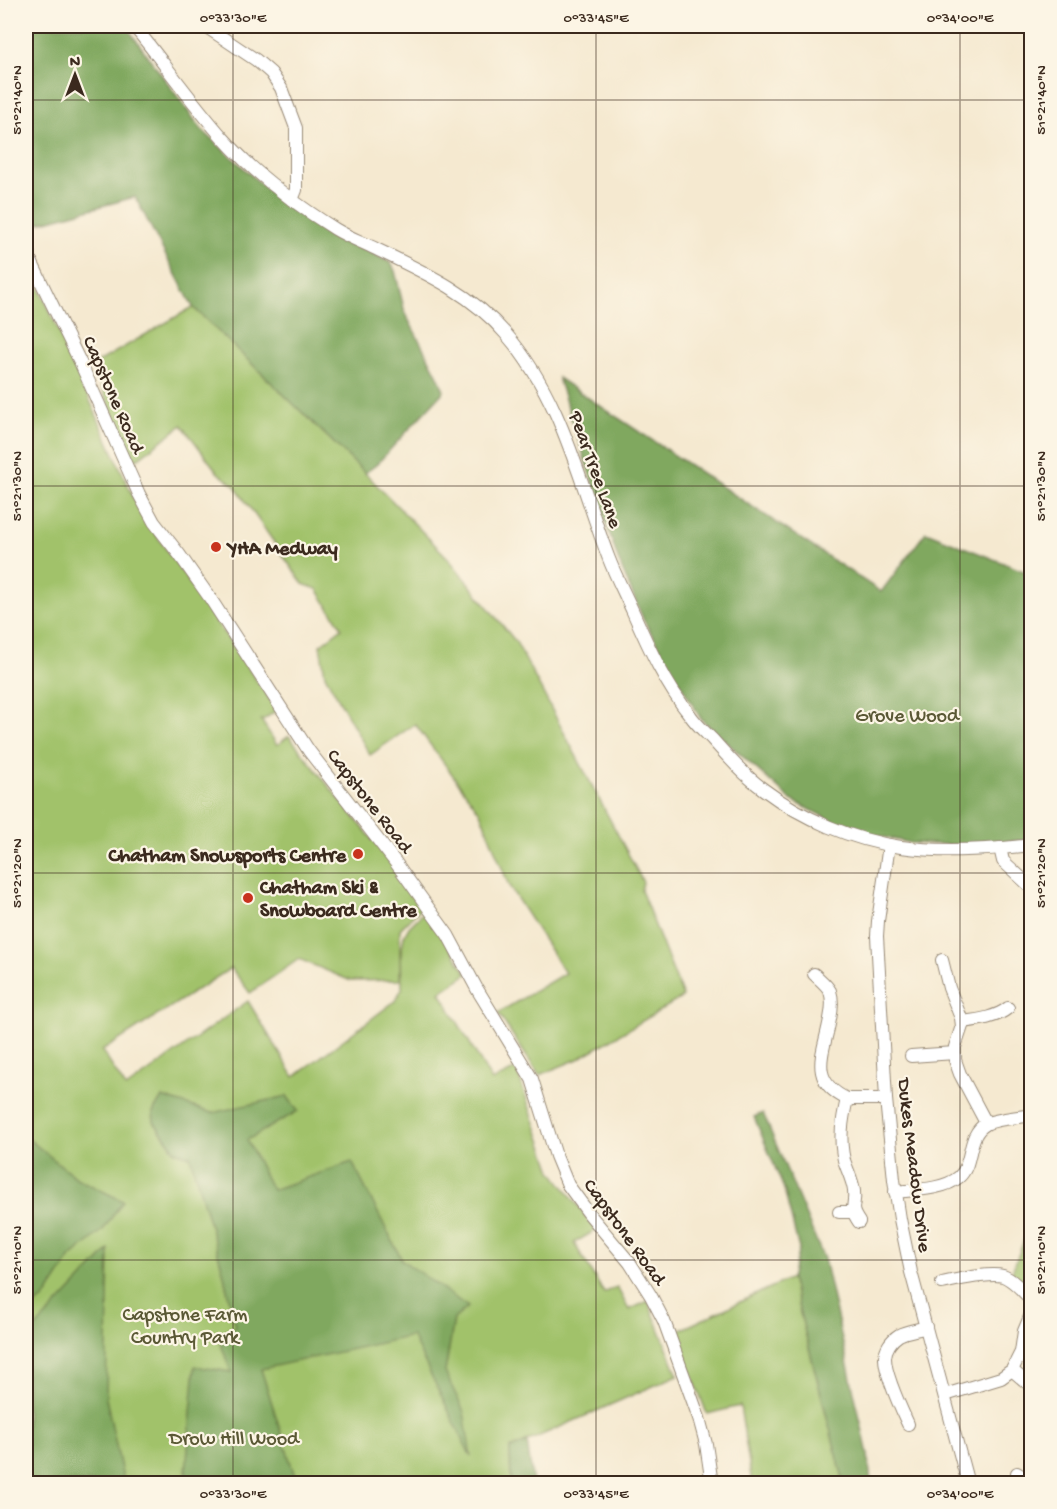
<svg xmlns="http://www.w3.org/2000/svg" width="1057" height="1509" font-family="'Gochi Hand',sans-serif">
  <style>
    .green { fill: #a1c26b; stroke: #6e7644; stroke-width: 1.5 }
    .forest { fill: #80a85f; stroke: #5e693e; stroke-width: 1.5 }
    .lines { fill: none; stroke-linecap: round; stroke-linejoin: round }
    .minor-casing { stroke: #988a77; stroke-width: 14 }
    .minor { stroke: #fff; stroke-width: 12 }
    .ticks { fill: none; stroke: #3b2a1e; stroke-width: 1.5; stroke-opacity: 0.45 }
    .poi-dot { fill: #c8321e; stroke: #fcf5e5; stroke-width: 2 }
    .labels { text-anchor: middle; stroke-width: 4.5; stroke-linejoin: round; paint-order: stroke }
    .street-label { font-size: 20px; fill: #3b2a1e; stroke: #fcf5e5 }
    .poi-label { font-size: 20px; font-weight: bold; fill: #3b2a1e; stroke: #fcf5e5; text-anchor: start }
    .park-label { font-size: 20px; fill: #5a5835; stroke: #fcf5e5 }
    .neatline { fill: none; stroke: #3b2a1e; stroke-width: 2 }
    .ticks-label { font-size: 15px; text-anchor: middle; fill: #3b2a1e }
  </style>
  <rect width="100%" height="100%" fill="#fcf5e5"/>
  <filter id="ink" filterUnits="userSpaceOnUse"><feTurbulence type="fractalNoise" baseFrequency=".0167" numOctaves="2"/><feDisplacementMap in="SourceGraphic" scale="12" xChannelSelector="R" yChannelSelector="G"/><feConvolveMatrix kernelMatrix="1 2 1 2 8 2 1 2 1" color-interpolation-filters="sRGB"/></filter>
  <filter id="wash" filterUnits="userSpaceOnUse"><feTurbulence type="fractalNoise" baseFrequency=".008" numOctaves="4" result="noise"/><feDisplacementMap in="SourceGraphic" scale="24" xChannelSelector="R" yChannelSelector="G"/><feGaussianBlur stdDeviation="1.35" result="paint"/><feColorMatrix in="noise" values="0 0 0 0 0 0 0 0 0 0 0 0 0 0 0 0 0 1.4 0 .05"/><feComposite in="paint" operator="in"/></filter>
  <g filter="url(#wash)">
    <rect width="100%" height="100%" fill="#f5e9d0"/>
    <!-- green -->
    <g class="green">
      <polygon points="26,258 139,510 277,710 263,720 261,720 277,745 289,736 331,789 415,891 424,905 400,929 400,980 351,981 299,959 250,993 231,968 102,1051 126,1088 248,1001 294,1077 395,1001 402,989 401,952 404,936 409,927 427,909 467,974 440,992 492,1081 516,1069 552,1171 596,1230 574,1243 604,1293 617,1287 629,1310 648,1301 678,1375 510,1449 511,1483 26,1483"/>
      <polygon points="193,307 365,473 447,557 516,642 643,882 641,890 683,997 578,1059 539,1075 498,1013 565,973 509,886 480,812 415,724 370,755 325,675 320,645 342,628 317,589 303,584 234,485 218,473 182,425 132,463 93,365"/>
      <polygon points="1031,1231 1031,1293 1011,1274 1027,1233"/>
      <polygon points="791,1278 839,1463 844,1483 752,1483 740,1406 707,1414 676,1332"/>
    </g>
    <!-- forest -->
    <g class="forest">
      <polygon points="26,26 126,26 201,129 283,204 337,235 391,263 395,271 405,313 439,378 444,391 376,465 365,473 193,307 135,197 28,226 26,217"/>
      <polygon points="558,378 881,592 926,532 1031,574 1031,840 956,845 910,843 848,829 791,800 701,719 644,621 619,562"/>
      <polygon points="287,1096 298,1111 247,1140 272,1190 352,1162 402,1260 468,1307 454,1319 445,1372 464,1412 471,1457 412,1336 261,1369 297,1483 185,1483 195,1366 231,1372 218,1336 235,1326 223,1271 190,1156 175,1151 154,1122 153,1112 162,1097 212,1113"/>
      <polygon points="763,1113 824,1259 868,1454 871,1483 844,1483 791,1278 799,1249 784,1189 754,1117"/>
      <polygon points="26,1137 78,1179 123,1201 103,1230 71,1257 44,1299 26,1311"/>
      <polygon points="109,1250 106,1398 124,1483 26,1483 26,1328 36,1327"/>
      <polygon points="527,1442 533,1483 511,1483 510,1449"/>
    </g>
  </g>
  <g filter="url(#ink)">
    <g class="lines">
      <defs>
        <g id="minor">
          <path d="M134,26C164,63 192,103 223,138C255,174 295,204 335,229C348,237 362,242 376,249C424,272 471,293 506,334C562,398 579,481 609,559C616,577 625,594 633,612C649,648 665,684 690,715C696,724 704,731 712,739C728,757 744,775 763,789C803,819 852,840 901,847C944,853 988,850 1032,845"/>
          <polyline points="205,26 256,60 271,73 281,88 296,128 296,190 292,200"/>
          <polyline points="26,243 30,259 80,362 139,494 154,522 179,554 210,598 309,751 396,863 448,935 477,989 532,1079 556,1156 568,1185 590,1215 630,1263 651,1296 664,1321 699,1418 706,1444 712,1484"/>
          <polyline points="889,845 878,921 877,936 886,1099 894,1180 900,1219 911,1272 968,1484"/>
          <polyline points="1000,848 1003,861 1032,888"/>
          <polyline points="942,960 949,988 961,1018 962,1026 955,1047 955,1060 960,1074 986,1123"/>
          <path d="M814,974C819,979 826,984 830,991C833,1000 832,1010 830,1019C824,1053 807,1080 847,1099"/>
          <path d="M962,1022C977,1020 996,1018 1008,1008"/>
          <polyline points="911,1056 955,1053"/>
          <path d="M895,1192C913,1190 944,1190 959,1177C974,1164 966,1135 986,1124C994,1119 1021,1117 1032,1115"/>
          <polyline points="839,1212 852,1212"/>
          <path d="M859,1222C848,1206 856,1208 854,1191C853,1181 847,1170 844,1160C839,1139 842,1120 847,1099H886"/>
          <path d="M942,1283C957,1280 989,1272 1003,1276C1014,1280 1024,1292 1032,1301"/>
          <polyline points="1012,1370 1032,1387"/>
          <polyline points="945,1395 1001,1378 1012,1370 1021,1352 1024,1331 1032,1312"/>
          <path d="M908,1424C901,1409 885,1374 885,1358C885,1349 891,1340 899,1335C906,1331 917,1330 926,1327"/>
          <polyline points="1017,1473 1032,1483"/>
        </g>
      </defs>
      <!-- minor casing -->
      <use href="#minor" class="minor-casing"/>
      <!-- minor -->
      <use href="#minor" class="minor"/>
    </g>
  </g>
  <!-- ticks -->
  <path class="ticks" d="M233,26V1484M596,26V1484M960,26V1484M26,100H1032M26,486H1032M26,873H1032M26,1260H1032"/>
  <!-- markers -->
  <g class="poi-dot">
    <circle cx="216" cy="547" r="6"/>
    <circle cx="358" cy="854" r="6"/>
    <circle cx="248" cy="898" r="6"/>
  </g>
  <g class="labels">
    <!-- street labels -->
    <g class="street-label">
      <text transform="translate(115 394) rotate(66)" y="7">Capstone Road</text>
      <text transform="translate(597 469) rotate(70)" y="7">Pear Tree Lane</text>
      <text transform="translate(371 800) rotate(52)" y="7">Capstone Road</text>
      <text transform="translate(916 1165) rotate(83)" y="7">Dukes Meadow Drive</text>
      <text transform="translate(626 1231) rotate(54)" y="7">Capstone Road</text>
    </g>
    <!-- poi labels -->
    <g class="poi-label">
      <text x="228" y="554">YHA Medway</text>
      <text x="346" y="861" text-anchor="end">Chatham Snowsports Centre</text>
      <text x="260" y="893">Chatham Ski &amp;<tspan x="260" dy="23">Snowboard Centre</tspan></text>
    </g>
    <!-- park labels -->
    <g class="park-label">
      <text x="907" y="721">Grove Wood</text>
      <text x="185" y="1320">Capstone Farm<tspan x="185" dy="23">Country Park</tspan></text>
      <text x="234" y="1444">Drow Hill Wood</text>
    </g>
  </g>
  <!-- margin -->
  <rect width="1057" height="1509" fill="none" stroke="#fcf5e5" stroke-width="66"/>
  <!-- north arrow -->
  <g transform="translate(75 75)" stroke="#fcf5e5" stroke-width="4.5" paint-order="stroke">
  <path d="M0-4.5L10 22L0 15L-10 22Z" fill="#3b2a1e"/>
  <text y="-9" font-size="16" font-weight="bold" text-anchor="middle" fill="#3b2a1e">N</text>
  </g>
  <rect x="33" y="33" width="991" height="1443" class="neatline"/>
  <g class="ticks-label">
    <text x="233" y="22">0°33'30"E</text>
    <text x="596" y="22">0°33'45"E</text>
    <text x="960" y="22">0°34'00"E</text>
    <text transform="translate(16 100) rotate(-90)" y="5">51°21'40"N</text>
    <text transform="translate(1040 100) rotate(-90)" y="5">51°21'40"N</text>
    <text transform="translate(16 486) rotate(-90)" y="5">51°21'30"N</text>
    <text transform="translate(1040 486) rotate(-90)" y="5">51°21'30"N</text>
    <text transform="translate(16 873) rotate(-90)" y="5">51°21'20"N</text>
    <text transform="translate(1040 873) rotate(-90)" y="5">51°21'20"N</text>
    <text transform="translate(16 1260) rotate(-90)" y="5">51°21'10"N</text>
    <text transform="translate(1040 1260) rotate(-90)" y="5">51°21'10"N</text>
    <text x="233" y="1498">0°33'30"E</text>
    <text x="596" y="1498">0°33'45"E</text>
    <text x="960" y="1498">0°34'00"E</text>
  </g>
</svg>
